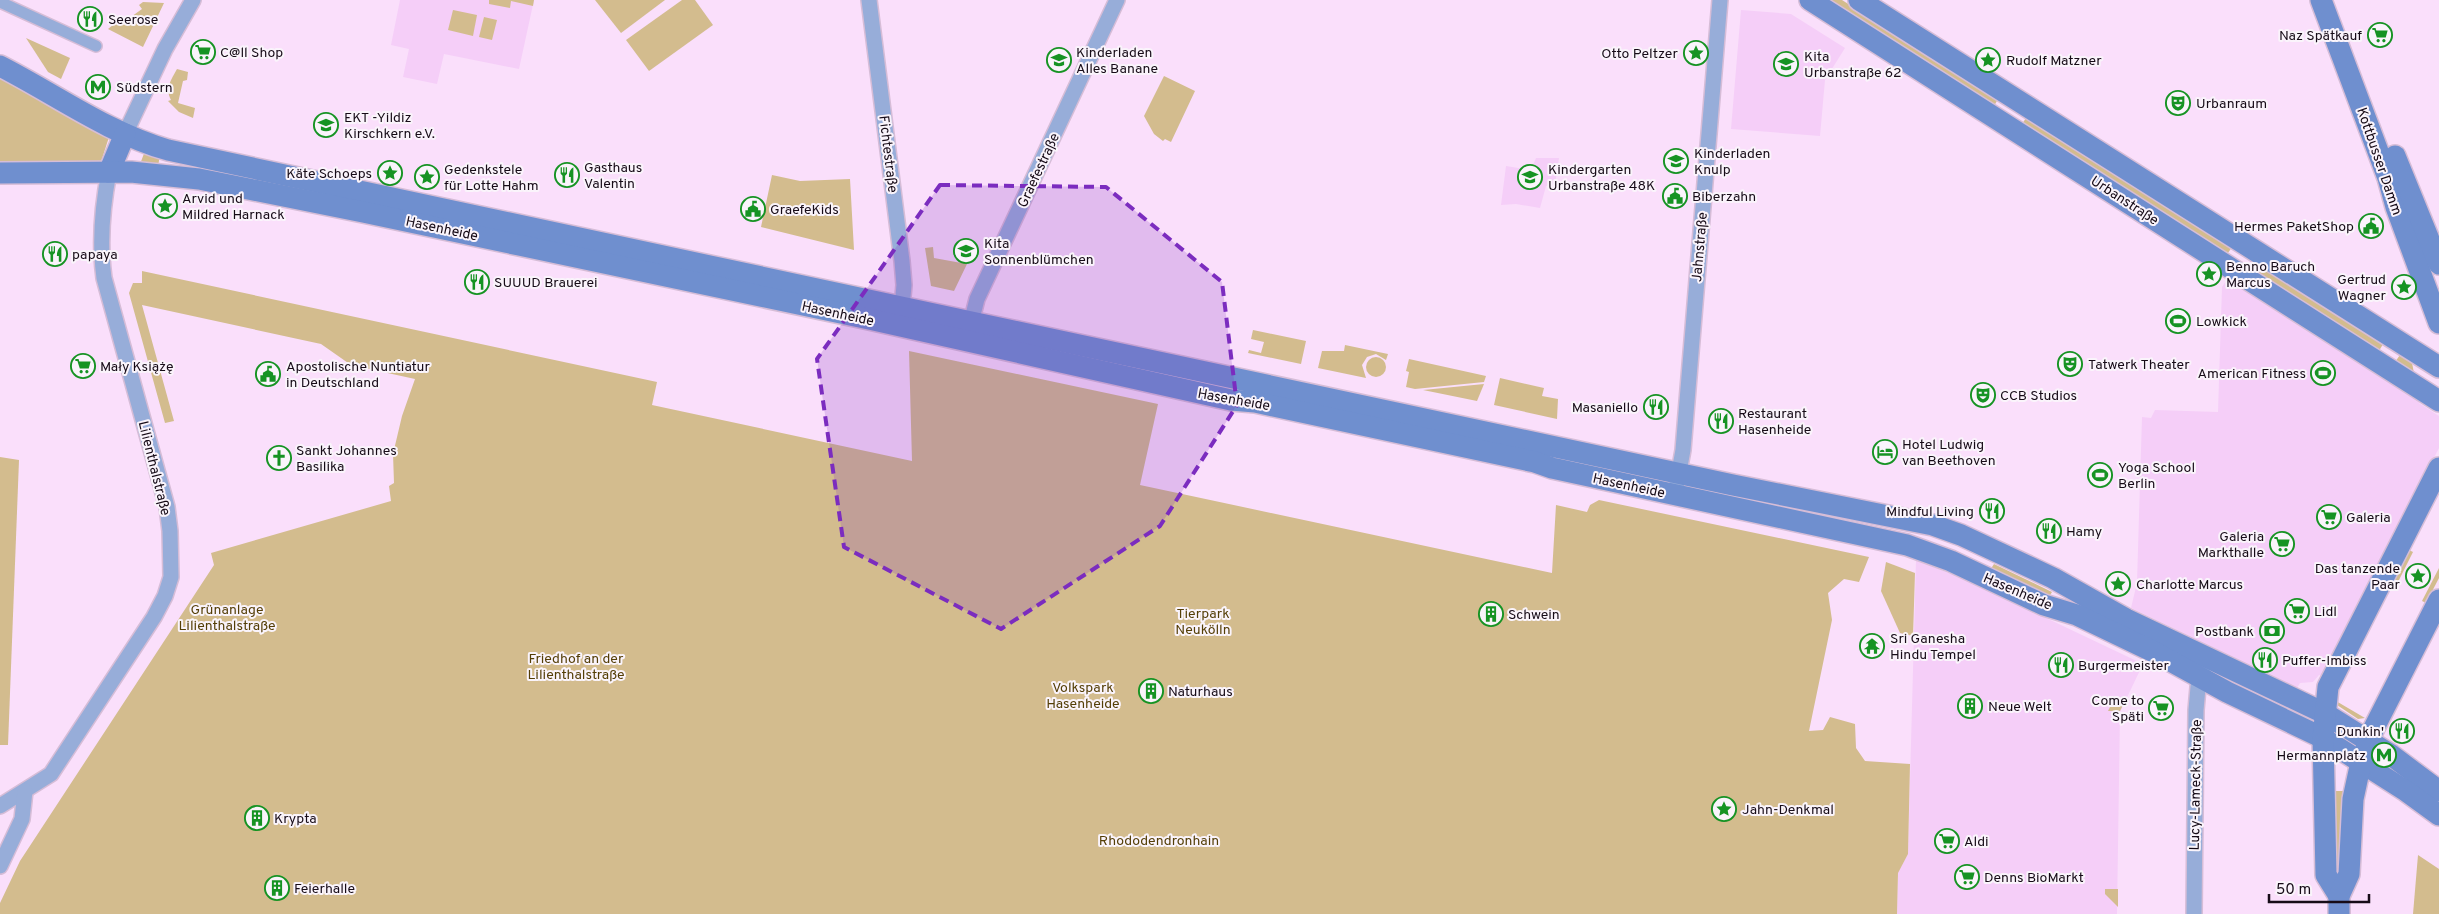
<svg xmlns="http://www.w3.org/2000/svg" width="2439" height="914" font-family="Overpass,sans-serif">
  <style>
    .built { fill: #f5cef8 }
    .green { fill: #d3bc8e }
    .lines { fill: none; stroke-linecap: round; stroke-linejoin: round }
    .pedestrian-casing { stroke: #d6bdd7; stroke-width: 14 }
    .minor-casing { stroke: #d6bdd7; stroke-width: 18 }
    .secondary-casing { stroke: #d6bdd7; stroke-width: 24 }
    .pedestrian { stroke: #97add9; stroke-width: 11 }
    .minor { stroke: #97add9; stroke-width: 15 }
    .secondary { stroke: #6f8fcf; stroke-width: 21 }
    .marked { fill: #7b2cbf; fill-opacity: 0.2; stroke: #7b2cbf; stroke-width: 4; stroke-dasharray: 10 6; stroke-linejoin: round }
    .labels { text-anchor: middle; stroke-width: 4; stroke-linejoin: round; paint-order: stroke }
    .poi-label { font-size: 14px; fill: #160b17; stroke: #faf4fb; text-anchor: start }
    .street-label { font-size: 14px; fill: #160b17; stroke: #faf4fb }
    .park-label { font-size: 14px; fill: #543e06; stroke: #faf4fb }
  </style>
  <rect width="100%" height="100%" fill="#fadffb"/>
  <!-- built -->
  <g class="built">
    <polygon points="400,0 534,0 519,69 444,54 437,84 403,77 409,49 391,45"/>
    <polygon points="1741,10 1791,14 1845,48 1825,80 1820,136 1731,129"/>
    <polygon points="1536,158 1559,158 1555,184 1546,186 1540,208 1516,204 1501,205 1506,166 1531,170"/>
    <polygon points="2228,278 2420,400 2419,403 2439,416 2439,448 2323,676 2319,675 2313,682 2300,683 2297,688 2131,608 2137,583 2142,417 2151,418 2155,410 2218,412 2222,287"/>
    <polygon points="1916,560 1964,579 2143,664 2120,712 2117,914 1897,914 1898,872 1908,854"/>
  </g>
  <!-- green -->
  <g class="green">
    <polygon points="489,0 534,0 533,6 511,1 510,8 489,4"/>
    <polygon points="595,0 665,0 621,33"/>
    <polygon points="682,0 695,0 713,25 649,71 626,40"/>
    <polygon points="1822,0 1842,0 1998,99 1993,108"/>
    <polygon points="143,2 164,3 143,47 108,29 118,21 121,24 142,9 139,5"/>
    <polygon points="453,10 477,15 473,36 448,30"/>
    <polygon points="484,17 497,20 492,40 479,37"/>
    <polygon points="26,38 70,58 61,79 48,72"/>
    <path d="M177,69L188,72L187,80L183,81L178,103L195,108L193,118L179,112L168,101L171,100C165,88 171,80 177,69Z"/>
    <polygon points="1164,76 1195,91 1171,142 1165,139 1163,141 1154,134 1144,116"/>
    <polygon points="0,78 109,137 101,162 0,162"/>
    <polygon points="2026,118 2232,247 2226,256 2022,124"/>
    <polygon points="145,151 160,155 158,166 140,164"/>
    <polygon points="772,175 800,181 850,179 854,250 761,227"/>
    <polygon points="933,247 934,258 967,264 954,291 931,286 925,248"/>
    <polygon points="2254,262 2383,344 2379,351 2250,268"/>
    <polygon points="142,271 657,382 652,405 912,461 909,351 1158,404 1140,485 1552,573 1556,505 1587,512 1590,505 1599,500 1869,557 1859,582 1844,579 1828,593 1832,620 1809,731 1823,730 1830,717 1855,724 1856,748 1865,761 1910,764 1908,854 1898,873 1897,914 0,914 0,903 20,861 214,565 211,553 391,501 389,486 394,483 393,454 402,416 415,379 351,365 321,344 142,305 174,421 165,423 129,293 133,283 142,283"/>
    <polygon points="1253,330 1306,341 1301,364 1248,353 1249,350 1261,353 1264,342 1251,339"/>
    <polygon points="1345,345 1388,354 1386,360 1376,354 1367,357 1362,365 1366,378 1318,368 1322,351 1344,351"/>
    <polygon points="2400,355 2412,363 2414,373 2395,362"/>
    <circle cx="1376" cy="367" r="10"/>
    <polygon points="1409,359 1486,376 1484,382 1415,389 1406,387 1409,372 1406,371"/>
    <polygon points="1500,378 1544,388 1542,396 1558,399 1557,419 1494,405"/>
    <polygon points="1484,384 1477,401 1423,390"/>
    <polygon points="0,457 19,460 8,745 0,745"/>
    <polygon points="2409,550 2413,552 2395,588 2391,586"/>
    <polygon points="1886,562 1915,573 1913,636 1900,633 1881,591"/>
    <polygon points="1994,564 2052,592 2049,597 1990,570"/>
    <polygon points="2439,568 2439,578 2426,603 2422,601"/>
    <polygon points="2115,697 2125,701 2120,711 2108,711"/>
    <polygon points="2336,701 2365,718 2358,719 2337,705"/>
    <polygon points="2334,791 2343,791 2340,873 2336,873"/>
    <polygon points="2418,855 2439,869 2439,914 2413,914"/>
    <polygon points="2105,889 2118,889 2118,907 2105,894"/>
  </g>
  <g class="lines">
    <defs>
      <polyline id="pedestrian" points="0,2 96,46"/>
      <g id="minor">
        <polyline points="869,0 902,261 904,285 902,308"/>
        <polyline points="125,134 165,49 193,0"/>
        <polyline points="969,331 977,299 1117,0"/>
        <polyline points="1677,483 1683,450 1720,0"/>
        <path d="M0,806L51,774L154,617L165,596L171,577L170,531L167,507L104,278C99,241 102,208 109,172"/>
        <polyline points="0,866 22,819 25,791"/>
        <polyline points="2194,914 2196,710 2199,676 2203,668"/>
      </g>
      <g id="secondary">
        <polyline points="1810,0 2439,401"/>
        <polyline points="1859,0 2439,367"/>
        <polyline points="2321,0 2388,178 2396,207 2439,323"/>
        <path d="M0,66C55,94 108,133 168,150L1733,485L1933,525L1961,535L2053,578L2126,619L2324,713L2391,755L2439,791"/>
        <polyline points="2395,156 2439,264"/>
        <polyline points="109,172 125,134"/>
        <polyline points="0,173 131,172 199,179 363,212 869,319 1231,400 1255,402 1535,462 1552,468 1907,545 1951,561 2044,605 2077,615 2156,653 2227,692 2323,738 2406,791 2439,815"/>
        <polyline points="2339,896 2326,875 2323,738 2328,687 2439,468"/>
        <polyline points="2339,914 2339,896 2349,874 2353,799 2361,762 2373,730 2439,600"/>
      </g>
    </defs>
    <!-- pedestrian casing -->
    <use href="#pedestrian" class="pedestrian-casing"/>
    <!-- minor casing -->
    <use href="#minor" class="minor-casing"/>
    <!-- secondary casing -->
    <use href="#secondary" class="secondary-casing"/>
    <!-- pedestrian -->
    <use href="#pedestrian" class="pedestrian"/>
    <!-- minor -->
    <use href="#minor" class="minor"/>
    <!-- secondary -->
    <use href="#secondary" class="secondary"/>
  </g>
  <!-- marked area -->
  <path class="marked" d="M940,185L1106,187L1222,282L1237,405L1160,526L1001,629L844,547L817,359Z"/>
  <!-- icons -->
  <defs>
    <symbol id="restaurant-ring" viewBox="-11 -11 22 22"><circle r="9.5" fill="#faf4fb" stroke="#169323" stroke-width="1.5"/><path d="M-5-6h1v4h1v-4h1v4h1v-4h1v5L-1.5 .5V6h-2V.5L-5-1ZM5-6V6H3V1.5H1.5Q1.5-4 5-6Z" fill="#169323"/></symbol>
    <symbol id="supermarket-ring" viewBox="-11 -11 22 22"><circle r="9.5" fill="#faf4fb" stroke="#169323" stroke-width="1.5"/><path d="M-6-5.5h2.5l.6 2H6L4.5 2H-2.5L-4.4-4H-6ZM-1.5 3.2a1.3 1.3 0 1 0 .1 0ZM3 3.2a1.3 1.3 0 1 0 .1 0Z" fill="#169323"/></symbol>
    <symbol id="sight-ring" viewBox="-11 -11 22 22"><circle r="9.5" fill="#faf4fb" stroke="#169323" stroke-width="1.5"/><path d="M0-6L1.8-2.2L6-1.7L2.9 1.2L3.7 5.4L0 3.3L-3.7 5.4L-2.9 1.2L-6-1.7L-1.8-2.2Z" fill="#169323"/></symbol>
    <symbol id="school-ring" viewBox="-11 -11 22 22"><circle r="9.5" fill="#faf4fb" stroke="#169323" stroke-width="1.5"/><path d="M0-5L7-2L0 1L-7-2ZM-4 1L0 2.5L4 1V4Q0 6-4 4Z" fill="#169323"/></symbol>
    <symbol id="metro-ring" viewBox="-11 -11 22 22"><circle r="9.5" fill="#faf4fb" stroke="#169323" stroke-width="1.5"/><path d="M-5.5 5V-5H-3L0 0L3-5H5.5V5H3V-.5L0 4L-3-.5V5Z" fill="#169323"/></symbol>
    <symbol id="theatre-ring" viewBox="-11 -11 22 22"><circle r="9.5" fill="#faf4fb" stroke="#169323" stroke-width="1.5"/><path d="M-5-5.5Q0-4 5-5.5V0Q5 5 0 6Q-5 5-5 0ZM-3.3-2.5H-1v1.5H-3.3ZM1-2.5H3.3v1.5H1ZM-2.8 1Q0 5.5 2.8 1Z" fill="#169323"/></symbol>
    <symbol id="civic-ring" viewBox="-11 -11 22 22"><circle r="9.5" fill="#faf4fb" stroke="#169323" stroke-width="1.5"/><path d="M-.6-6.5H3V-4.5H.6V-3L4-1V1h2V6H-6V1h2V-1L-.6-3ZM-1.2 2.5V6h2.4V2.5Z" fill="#169323"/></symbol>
    <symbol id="stadium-ring" viewBox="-11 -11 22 22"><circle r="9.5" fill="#faf4fb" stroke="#169323" stroke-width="1.5"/><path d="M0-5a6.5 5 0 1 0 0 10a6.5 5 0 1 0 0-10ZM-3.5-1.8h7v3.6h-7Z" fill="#169323"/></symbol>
    <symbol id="hotel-ring" viewBox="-11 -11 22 22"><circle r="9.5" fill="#faf4fb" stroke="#169323" stroke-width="1.5"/><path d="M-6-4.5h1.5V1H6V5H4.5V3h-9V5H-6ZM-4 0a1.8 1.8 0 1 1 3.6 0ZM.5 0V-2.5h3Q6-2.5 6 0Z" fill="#169323"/></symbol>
    <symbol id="church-ring" viewBox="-11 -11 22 22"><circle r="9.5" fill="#faf4fb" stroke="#169323" stroke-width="1.5"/><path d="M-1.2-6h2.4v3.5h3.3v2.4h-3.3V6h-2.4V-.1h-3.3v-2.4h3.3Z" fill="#169323"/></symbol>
    <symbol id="building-ring" viewBox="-11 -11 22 22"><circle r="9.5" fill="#faf4fb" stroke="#169323" stroke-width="1.5"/><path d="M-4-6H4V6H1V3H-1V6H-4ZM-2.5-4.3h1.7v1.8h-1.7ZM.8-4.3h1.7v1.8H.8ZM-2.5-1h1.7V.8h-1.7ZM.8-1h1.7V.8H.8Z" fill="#169323"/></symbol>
    <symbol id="bank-ring" viewBox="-11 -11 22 22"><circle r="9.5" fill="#faf4fb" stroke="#169323" stroke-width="1.5"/><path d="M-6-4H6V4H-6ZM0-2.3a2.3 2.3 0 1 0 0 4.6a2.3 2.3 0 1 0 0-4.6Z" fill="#169323"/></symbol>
    <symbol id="temple-ring" viewBox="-11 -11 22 22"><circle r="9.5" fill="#faf4fb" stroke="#169323" stroke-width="1.5"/><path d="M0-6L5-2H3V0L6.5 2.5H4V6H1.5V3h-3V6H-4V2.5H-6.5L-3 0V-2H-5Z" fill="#169323"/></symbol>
  </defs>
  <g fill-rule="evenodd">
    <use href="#restaurant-ring" x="76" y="5" width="28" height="28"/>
    <use href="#supermarket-ring" x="2366" y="21" width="28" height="28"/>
    <use href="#supermarket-ring" x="189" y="38" width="28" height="28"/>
    <use href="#sight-ring" x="1682" y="39" width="28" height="28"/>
    <use href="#school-ring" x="1045" y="46" width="28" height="28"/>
    <use href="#sight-ring" x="1974" y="46" width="28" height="28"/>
    <use href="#school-ring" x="1772" y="50" width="28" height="28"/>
    <use href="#metro-ring" x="84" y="73" width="28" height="28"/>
    <use href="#theatre-ring" x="2164" y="89" width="28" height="28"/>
    <use href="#school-ring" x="312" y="111" width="28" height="28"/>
    <use href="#school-ring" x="1662" y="147" width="28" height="28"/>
    <use href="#sight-ring" x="376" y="159" width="28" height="28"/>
    <use href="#restaurant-ring" x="553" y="161" width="28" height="28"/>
    <use href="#sight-ring" x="413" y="163" width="28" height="28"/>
    <use href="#school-ring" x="1516" y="163" width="28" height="28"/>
    <use href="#civic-ring" x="1661" y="182" width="28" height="28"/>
    <use href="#sight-ring" x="151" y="192" width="28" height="28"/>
    <use href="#civic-ring" x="739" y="195" width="28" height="28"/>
    <use href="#civic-ring" x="2357" y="212" width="28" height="28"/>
    <use href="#school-ring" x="952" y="237" width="28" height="28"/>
    <use href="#restaurant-ring" x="41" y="240" width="28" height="28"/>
    <use href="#sight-ring" x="2195" y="260" width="28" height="28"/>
    <use href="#restaurant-ring" x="463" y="268" width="28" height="28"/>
    <use href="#sight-ring" x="2390" y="273" width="28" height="28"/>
    <use href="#stadium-ring" x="2164" y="307" width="28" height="28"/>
    <use href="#theatre-ring" x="2056" y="350" width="28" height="28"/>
    <use href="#supermarket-ring" x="69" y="352" width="28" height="28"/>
    <use href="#stadium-ring" x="2309" y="359" width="28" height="28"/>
    <use href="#civic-ring" x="254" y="360" width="28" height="28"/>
    <use href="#theatre-ring" x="1969" y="381" width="28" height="28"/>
    <use href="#restaurant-ring" x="1642" y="393" width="28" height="28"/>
    <use href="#restaurant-ring" x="1707" y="407" width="28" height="28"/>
    <use href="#hotel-ring" x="1871" y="438" width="28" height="28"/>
    <use href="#church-ring" x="265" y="444" width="28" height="28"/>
    <use href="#stadium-ring" x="2086" y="461" width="28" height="28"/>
    <use href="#restaurant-ring" x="1978" y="497" width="28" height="28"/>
    <use href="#supermarket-ring" x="2315" y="503" width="28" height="28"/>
    <use href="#restaurant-ring" x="2035" y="517" width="28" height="28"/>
    <use href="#supermarket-ring" x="2268" y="530" width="28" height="28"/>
    <use href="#sight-ring" x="2404" y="562" width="28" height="28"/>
    <use href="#sight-ring" x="2104" y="570" width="28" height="28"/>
    <use href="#supermarket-ring" x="2283" y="597" width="28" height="28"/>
    <use href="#building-ring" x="1477" y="600" width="28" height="28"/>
    <use href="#bank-ring" x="2258" y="617" width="28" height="28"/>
    <use href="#temple-ring" x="1858" y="632" width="28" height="28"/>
    <use href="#restaurant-ring" x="2251" y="646" width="28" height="28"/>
    <use href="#restaurant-ring" x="2047" y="651" width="28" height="28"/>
    <use href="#building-ring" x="1137" y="677" width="28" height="28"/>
    <use href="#building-ring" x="1956" y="692" width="28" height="28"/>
    <use href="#supermarket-ring" x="2147" y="694" width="28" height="28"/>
    <use href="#restaurant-ring" x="2388" y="717" width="28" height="28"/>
    <use href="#metro-ring" x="2370" y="741" width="28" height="28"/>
    <use href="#sight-ring" x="1710" y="795" width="28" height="28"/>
    <use href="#building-ring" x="243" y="804" width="28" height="28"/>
    <use href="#supermarket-ring" x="1933" y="827" width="28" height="28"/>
    <use href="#supermarket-ring" x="1953" y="863" width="28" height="28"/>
    <use href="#building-ring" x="263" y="874" width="28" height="28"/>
  </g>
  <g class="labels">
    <!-- poi labels -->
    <g class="poi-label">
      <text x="108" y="24">Seerose</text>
      <text x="2362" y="40" text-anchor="end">Naz Spätkauf</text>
      <text x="220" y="57">C@ll Shop</text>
      <text x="1076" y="57">Kinderladen<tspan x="1076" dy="16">Alles Banane</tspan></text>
      <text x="1678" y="58" text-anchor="end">Otto Peltzer</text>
      <text x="1804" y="61">Kita<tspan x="1804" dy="16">Urbanstraße 62</tspan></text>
      <text x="2006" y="65">Rudolf Matzner</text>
      <text x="116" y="92">Südstern</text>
      <text x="2196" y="108">Urbanraum</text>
      <text x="344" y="122">EKT -Yildiz<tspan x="344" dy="16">Kirschkern e.V.</tspan></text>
      <text x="1694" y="158">Kinderladen<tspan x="1694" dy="16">Knulp</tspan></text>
      <text x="584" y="172">Gasthaus<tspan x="584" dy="16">Valentin</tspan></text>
      <text x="444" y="174">Gedenkstele<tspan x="444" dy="16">für Lotte Hahm</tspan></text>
      <text x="1548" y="174">Kindergarten<tspan x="1548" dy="16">Urbanstraße 48K</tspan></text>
      <text x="372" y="178" text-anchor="end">Käte Schoeps</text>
      <text x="1692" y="201">Biberzahn</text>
      <text x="182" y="203">Arvid und<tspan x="182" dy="16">Mildred Harnack</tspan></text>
      <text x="770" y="214">GraefeKids</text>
      <text x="2354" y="231" text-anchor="end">Hermes PaketShop</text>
      <text x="984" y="248">Kita<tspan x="984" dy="16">Sonnenblümchen</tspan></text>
      <text x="72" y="259">papaya</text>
      <text x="2226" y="271">Benno Baruch<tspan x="2226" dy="16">Marcus</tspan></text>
      <text x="2386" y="284" text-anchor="end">Gertrud<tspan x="2386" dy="16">Wagner</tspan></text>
      <text x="494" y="287">SUUUD Brauerei</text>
      <text x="2196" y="326">Lowkick</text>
      <text x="2088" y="369">Tatwerk Theater</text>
      <text x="100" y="371">Mały Książę</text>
      <text x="286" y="371">Apostolische Nuntiatur<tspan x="286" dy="16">in Deutschland</tspan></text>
      <text x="2306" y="378" text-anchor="end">American Fitness</text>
      <text x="2000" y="400">CCB Studios</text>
      <text x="1638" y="412" text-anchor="end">Masaniello</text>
      <text x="1738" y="418">Restaurant<tspan x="1738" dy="16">Hasenheide</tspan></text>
      <text x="1902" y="449">Hotel Ludwig<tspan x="1902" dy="16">van Beethoven</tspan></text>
      <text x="296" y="455">Sankt Johannes<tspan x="296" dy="16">Basilika</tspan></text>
      <text x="2118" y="472">Yoga School<tspan x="2118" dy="16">Berlin</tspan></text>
      <text x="1974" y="516" text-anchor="end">Mindful Living</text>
      <text x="2346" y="522">Galeria</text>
      <text x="2066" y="536">Hamy</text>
      <text x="2264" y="541" text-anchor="end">Galeria<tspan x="2264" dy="16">Markthalle</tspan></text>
      <text x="2400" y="573" text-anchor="end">Das tanzende<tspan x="2400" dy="16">Paar</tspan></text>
      <text x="2136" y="589">Charlotte Marcus</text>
      <text x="2314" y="616">Lidl</text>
      <text x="1508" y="619">Schwein</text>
      <text x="2254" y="636" text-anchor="end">Postbank</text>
      <text x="1890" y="643">Sri Ganesha<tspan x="1890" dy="16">Hindu Tempel</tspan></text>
      <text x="2282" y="665">Puffer-Imbiss</text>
      <text x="2078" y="670">Burgermeister</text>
      <text x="1168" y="696">Naturhaus</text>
      <text x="2144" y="705" text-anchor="end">Come to<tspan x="2144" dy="16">Späti</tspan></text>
      <text x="1988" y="711">Neue Welt</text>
      <text x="2384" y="736" text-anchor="end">Dunkin'</text>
      <text x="2366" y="760" text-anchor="end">Hermannplatz</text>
      <text x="1742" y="814">Jahn-Denkmal</text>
      <text x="274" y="823">Krypta</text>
      <text x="1964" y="846">Aldi</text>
      <text x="1984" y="882">Denns BioMarkt</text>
      <text x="294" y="893">Feierhalle</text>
    </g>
    <!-- street labels -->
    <g class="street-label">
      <text transform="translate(889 154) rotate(83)" y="5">Fichtestraße</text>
      <text transform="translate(2380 161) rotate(71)" y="5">Kottbusser Damm</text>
      <text transform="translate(1038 170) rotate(-65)" y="5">Graefestraße</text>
      <text transform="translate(2125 200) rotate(33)" y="5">Urbanstraße</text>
      <text transform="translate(442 228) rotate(12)" y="5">Hasenheide</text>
      <text transform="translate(1699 247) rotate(-85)" y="5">Jahnstraße</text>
      <text transform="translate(838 313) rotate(12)" y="5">Hasenheide</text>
      <text transform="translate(1234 399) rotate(10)" y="5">Hasenheide</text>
      <text transform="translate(155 468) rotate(76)" y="5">Lilienthalstraße</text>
      <text transform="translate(1629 485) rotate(12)" y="5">Hasenheide</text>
      <text transform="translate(2018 591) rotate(23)" y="5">Hasenheide</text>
      <text transform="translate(2195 785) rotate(-89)" y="5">Lucy-Lameck-Straße</text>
    </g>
    <!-- park labels -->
    <g class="park-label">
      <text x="227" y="614">Grünanlage<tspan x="227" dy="16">Lilienthalstraße</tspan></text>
      <text x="1203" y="618">Tierpark<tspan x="1203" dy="16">Neukölln</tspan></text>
      <text x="576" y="663">Friedhof an der<tspan x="576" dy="16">Lilienthalstraße</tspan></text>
      <text x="1083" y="692">Volkspark<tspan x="1083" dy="16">Hasenheide</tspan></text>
      <text x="1159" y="845">Rhododendronhain</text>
    </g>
  </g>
  <!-- scale -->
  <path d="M2269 894v8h100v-8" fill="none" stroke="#160b17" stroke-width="2.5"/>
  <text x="2276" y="894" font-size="15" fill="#160b17" stroke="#faf4fb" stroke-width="4" paint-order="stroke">50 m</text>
</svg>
